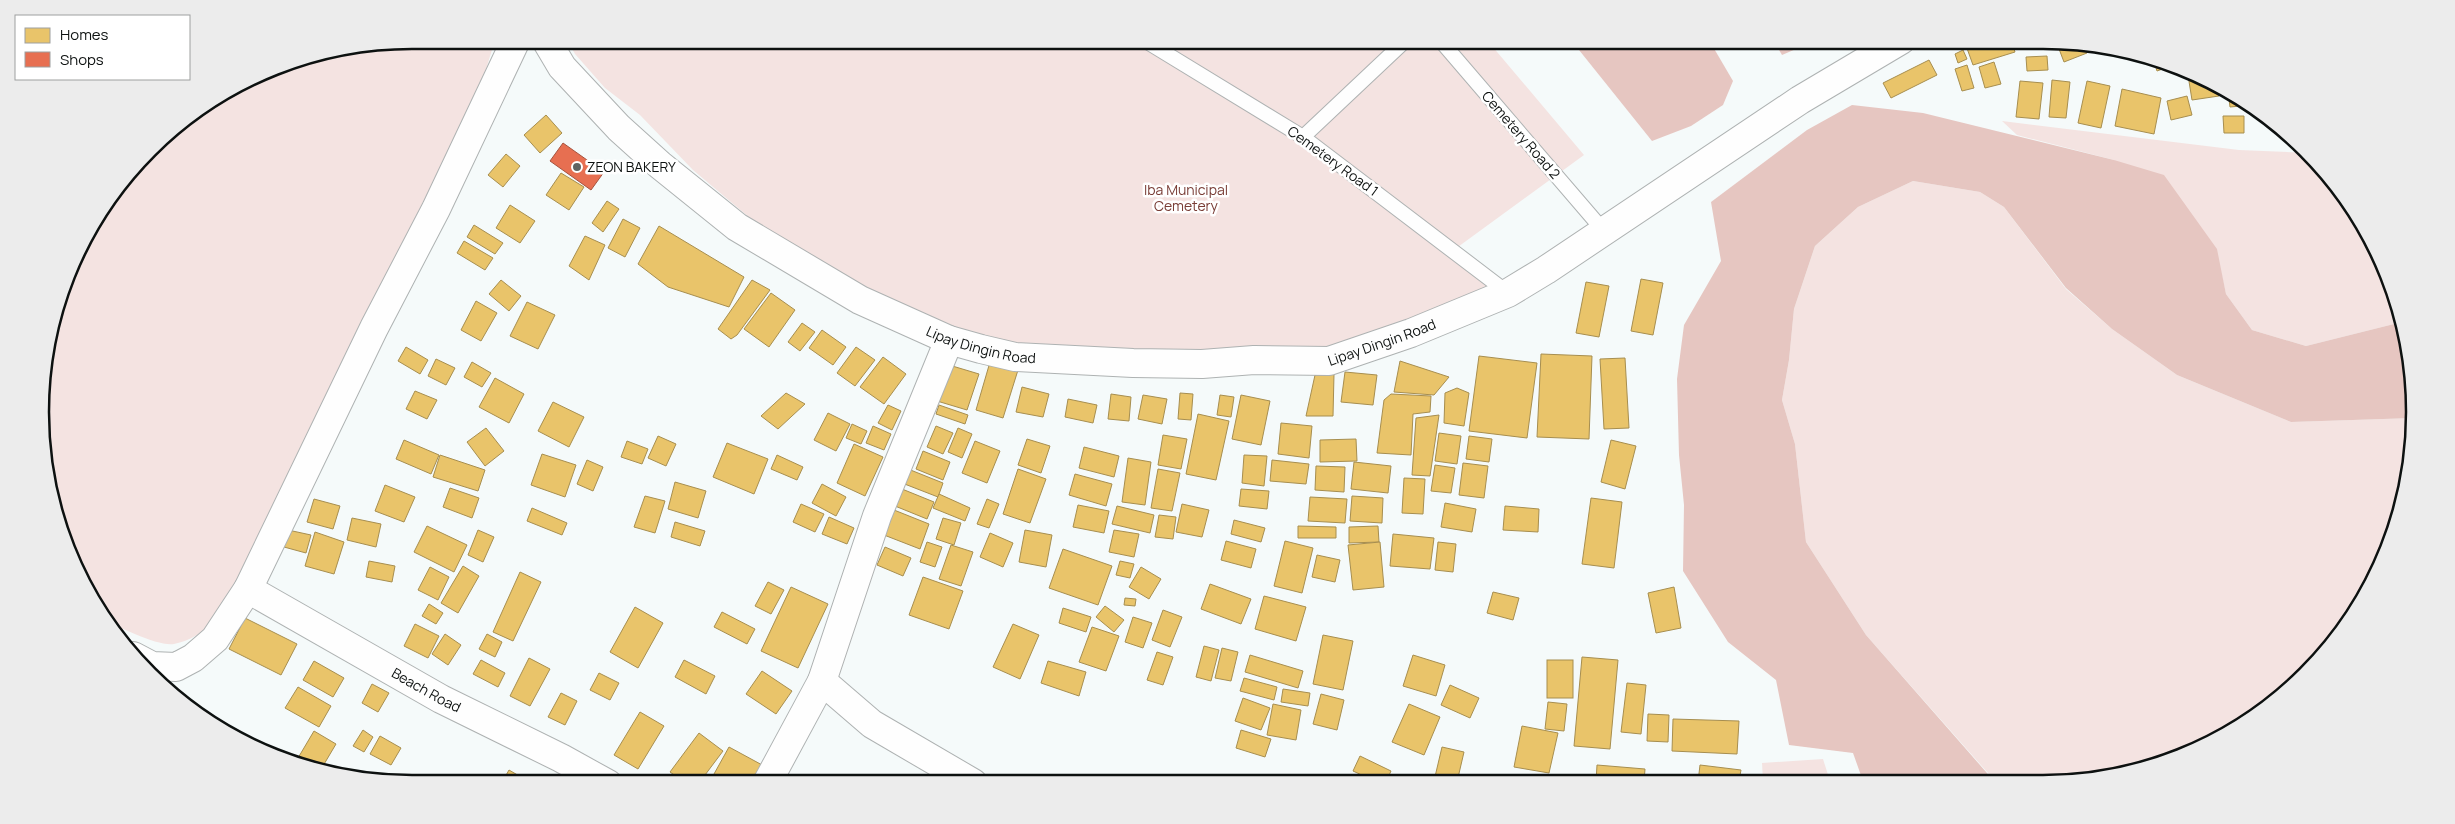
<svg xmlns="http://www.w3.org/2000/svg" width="2455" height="824" font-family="Manrope,sans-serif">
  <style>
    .green { fill: #f4e3e1 }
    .water { fill: #e6c6c1 }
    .homes { fill: #e9c46a; stroke: #a78e4f }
    .shops { fill: #e76f51; stroke: #a6533e }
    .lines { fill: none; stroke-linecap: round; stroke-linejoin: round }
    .service-casing { stroke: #aeb2b2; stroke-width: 16 }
    .minor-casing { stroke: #aeb2b2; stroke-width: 30 }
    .tertiary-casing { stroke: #aeb2b2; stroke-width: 30 }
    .service { stroke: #fefefe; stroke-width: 14 }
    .minor { stroke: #fefefe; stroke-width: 28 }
    .tertiary { stroke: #fefefe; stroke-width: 28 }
    .poi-dot { fill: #5e6362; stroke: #fff; stroke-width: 2 }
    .labels { text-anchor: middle; stroke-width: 5; stroke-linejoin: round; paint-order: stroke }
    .street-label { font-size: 14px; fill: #0d1110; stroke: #fff }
    .poi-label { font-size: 14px; fill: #0d1110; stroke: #fff; text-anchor: start }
    .park-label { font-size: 14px; fill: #793d36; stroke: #fff }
    .rim { fill: none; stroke: #0d1110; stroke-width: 2.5 }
  </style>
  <rect width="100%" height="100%" fill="#f5fafa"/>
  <!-- green -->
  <g class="green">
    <path d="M412,40H495L483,79L439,172L287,487L215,623C202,632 190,641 174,644C159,647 119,627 104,620L53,508L41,437L43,364L78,247L117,186L167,133L270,68L340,47Z"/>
    <polygon points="567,40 1487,40 1584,155 1451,252 1496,287 1320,354 1013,350 861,294 757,224 693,170 640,115 605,88 575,54"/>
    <polygon points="2002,121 2239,150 2309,153 2352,206 2387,270 2402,322 2306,346 2252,330 2226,294 2216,249 2114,160 2017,135"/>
    <polygon points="1913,181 1980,192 2004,207 2066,289 2112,329 2177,375 2291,422 2414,418 2408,485 2365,598 2288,691 2207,746 2092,781 1995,781 1866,635 1806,542 1795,444 1782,400 1789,360 1794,309 1815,246 1858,207"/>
    <polygon points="1823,759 1830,781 1763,781 1762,763"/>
  </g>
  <!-- water -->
  <g class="water">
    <polygon points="1571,40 1709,40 1733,81 1723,105 1691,126 1652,141"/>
    <polygon points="1773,40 1817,40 1782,55"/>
    <polygon points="1852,105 1923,113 2114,160 2164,175 2217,249 2226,294 2252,330 2306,346 2402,322 2408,340 2414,418 2291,422 2177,375 2112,329 2066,288 2004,207 1980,192 1913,181 1858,207 1815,246 1794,309 1789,360 1782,400 1795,444 1806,542 1866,635 1994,781 1863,781 1853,753 1789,745 1776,680 1728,642 1683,571 1684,505 1679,455 1677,379 1684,325 1721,261 1711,202 1807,130"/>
  </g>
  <!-- homes -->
  <g class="homes">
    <polygon points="1964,40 2011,40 2015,52 1973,65"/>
    <polygon points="2056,41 2083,44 2087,53 2064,62"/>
    <polygon points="1963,50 1967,59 1958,63 1955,54"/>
    <polygon points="2047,56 2048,70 2027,71 2026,57"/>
    <polygon points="2153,58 2174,65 2157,71"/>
    <polygon points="1929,60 1937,75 1891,98 1883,83"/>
    <polygon points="1994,62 2001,84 1985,88 1979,67"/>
    <polygon points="1967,65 1974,88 1962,91 1955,69"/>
    <polygon points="2187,69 2218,86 2219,96 2192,100"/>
    <polygon points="2052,80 2070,82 2066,118 2049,117"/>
    <polygon points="2020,81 2043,83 2039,119 2016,117"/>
    <polygon points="2087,81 2110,86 2101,128 2078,123"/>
    <polygon points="2122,89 2161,98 2154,134 2115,126"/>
    <polygon points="2228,91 2250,103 2252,105 2230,107"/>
    <polygon points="2187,96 2192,115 2171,120 2167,101"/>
    <polygon points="546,115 562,133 540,153 524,135"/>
    <polygon points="2223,116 2244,116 2244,133 2224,133"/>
    <polygon points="506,154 520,166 503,187 488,175"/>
    <polygon points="561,173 584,187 569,210 546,195"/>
    <polygon points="607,201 619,209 603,232 592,223"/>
    <polygon points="510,205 535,221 520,243 496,228"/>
    <polygon points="623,219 640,228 625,257 608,248"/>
    <polygon points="474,225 503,243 495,254 467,237"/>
    <polygon points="659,226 744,277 729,307 668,287 638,264"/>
    <polygon points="585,236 605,245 589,280 569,266"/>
    <polygon points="464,241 493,258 485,270 457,253"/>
    <polygon points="1641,279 1663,283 1653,335 1631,331"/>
    <polygon points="501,280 521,296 509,311 489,294"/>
    <polygon points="752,280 770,290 737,335 731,339 718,329"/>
    <polygon points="1586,282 1609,286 1599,337 1576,333"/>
    <polygon points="771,293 795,310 769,347 744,329"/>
    <polygon points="476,301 497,313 481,341 461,330"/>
    <polygon points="527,302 555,315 538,349 510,336"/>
    <polygon points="802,323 815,332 800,351 788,342"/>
    <polygon points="822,330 846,347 833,365 809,348"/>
    <polygon points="406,347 428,360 420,374 398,361"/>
    <polygon points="856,347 875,360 855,386 837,373"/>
    <polygon points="1541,354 1592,356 1589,439 1537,437"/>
    <polygon points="1479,356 1537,363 1527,438 1469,431"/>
    <polygon points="883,357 906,374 884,404 860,387"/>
    <polygon points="1625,358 1629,428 1604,429 1600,359"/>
    <polygon points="436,359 455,368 446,385 428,376"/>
    <polygon points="1400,361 1449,377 1434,395 1394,392"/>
    <polygon points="472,362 491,373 482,387 464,377"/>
    <polygon points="990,362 1018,370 1003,418 976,410"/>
    <polygon points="949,365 979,374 967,410 937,401"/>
    <polygon points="1345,372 1377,375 1373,405 1341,402"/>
    <polygon points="1334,374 1333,416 1306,416 1315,375"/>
    <polygon points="495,378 524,394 509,423 479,407"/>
    <polygon points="1022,387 1049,394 1043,417 1016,412"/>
    <polygon points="1457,388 1469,393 1464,426 1444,423 1445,393"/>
    <polygon points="415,391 437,400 427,419 406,409"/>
    <polygon points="786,393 805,404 778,429 761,416"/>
    <polygon points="1180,393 1193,394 1191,420 1178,419"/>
    <polygon points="1111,394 1131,397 1129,421 1108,419"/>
    <polygon points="1391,394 1431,396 1430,412 1413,414 1411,455 1377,453 1384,400"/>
    <polygon points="1143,395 1167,399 1162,424 1138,419"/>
    <polygon points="1220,395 1234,397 1231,417 1217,415"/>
    <polygon points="1241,395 1270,401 1261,445 1232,439"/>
    <polygon points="1068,399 1097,405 1093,423 1065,417"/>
    <polygon points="553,402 584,417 569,447 538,431"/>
    <polygon points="888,405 901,411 892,430 878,423"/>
    <polygon points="939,405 968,415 965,424 936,414"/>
    <polygon points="828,413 850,424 836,451 814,440"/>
    <polygon points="1198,414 1229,421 1216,480 1186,474"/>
    <polygon points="1439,415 1430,476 1412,475 1416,418"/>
    <polygon points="1281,423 1312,426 1309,458 1278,454"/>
    <polygon points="852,424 867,431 861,444 846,438"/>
    <polygon points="873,426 891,434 884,450 866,443"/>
    <polygon points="936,426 953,433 943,454 927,447"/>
    <polygon points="486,428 504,451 485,466 467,442"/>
    <polygon points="958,428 972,434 962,458 948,452"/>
    <polygon points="1439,433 1461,436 1457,464 1435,461"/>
    <polygon points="1163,435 1187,439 1181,469 1158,465"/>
    <polygon points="658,436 676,444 666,466 648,458"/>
    <polygon points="1469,436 1492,439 1489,462 1466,459"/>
    <polygon points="1027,439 1050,446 1041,473 1018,465"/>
    <polygon points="1356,439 1357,461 1320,462 1320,440"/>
    <polygon points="404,440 439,455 431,474 396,459"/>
    <polygon points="1611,440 1636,446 1625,489 1601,482"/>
    <polygon points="627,441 648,449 642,464 621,457"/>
    <polygon points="975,441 1000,451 987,483 962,473"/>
    <polygon points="727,443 768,459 754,494 713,477"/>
    <polygon points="854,444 883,457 865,496 837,483"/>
    <polygon points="1084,447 1119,456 1114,477 1079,468"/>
    <polygon points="923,451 950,462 943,480 916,469"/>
    <polygon points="542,454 576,465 565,497 531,485"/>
    <polygon points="440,455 485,470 478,491 433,477"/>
    <polygon points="777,455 803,467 797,480 771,469"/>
    <polygon points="1244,455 1267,456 1264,486 1242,483"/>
    <polygon points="1128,458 1151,462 1145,505 1122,502"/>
    <polygon points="587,460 603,467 593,491 577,484"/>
    <polygon points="1272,460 1309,464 1306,484 1270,481"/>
    <polygon points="1354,462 1391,466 1388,493 1351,489"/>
    <polygon points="1463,463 1488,466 1484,498 1459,495"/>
    <polygon points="1435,465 1455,468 1451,493 1431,491"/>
    <polygon points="1316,466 1345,467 1344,492 1315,490"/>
    <polygon points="908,469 943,483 938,497 902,483"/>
    <polygon points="1018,469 1046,479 1030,523 1003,514"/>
    <polygon points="1158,469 1180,473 1172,511 1151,508"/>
    <polygon points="1075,474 1112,484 1106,506 1069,495"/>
    <polygon points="1404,478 1425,479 1423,514 1402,513"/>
    <polygon points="675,482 706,491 698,518 668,509"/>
    <polygon points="822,484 846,497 836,516 812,503"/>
    <polygon points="385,485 415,497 404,522 375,511"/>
    <polygon points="450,488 479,498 472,518 443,507"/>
    <polygon points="902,489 934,502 927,519 895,506"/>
    <polygon points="1241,489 1269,491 1267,509 1239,506"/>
    <polygon points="939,494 970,508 965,521 933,508"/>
    <polygon points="645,496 665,501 655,533 634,527"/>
    <polygon points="1352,496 1383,498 1382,523 1350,521"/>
    <polygon points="1310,497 1347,499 1345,523 1308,521"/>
    <polygon points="1591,498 1622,502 1614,568 1582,564"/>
    <polygon points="314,499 340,506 333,529 307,522"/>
    <polygon points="987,499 999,504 989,528 977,524"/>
    <polygon points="1445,503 1476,509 1472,532 1441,527"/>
    <polygon points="801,504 824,514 815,532 793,522"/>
    <polygon points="1182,504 1209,510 1202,537 1176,532"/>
    <polygon points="1078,505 1109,511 1104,533 1073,527"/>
    <polygon points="1117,506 1154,515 1150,533 1112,524"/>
    <polygon points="1505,506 1539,509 1538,532 1503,530"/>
    <polygon points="532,508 567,523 562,535 527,521"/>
    <polygon points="894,510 929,524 920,549 884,535"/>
    <polygon points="1159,515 1176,517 1173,539 1155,537"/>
    <polygon points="829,517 854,528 847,544 822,534"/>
    <polygon points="352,518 381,524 376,547 347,540"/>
    <polygon points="943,518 961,523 954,545 936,539"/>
    <polygon points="1234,520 1265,528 1261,542 1231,534"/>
    <polygon points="675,522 705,531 700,546 671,537"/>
    <polygon points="427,526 467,545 454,572 414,552"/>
    <polygon points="1298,526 1336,527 1336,538 1298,538"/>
    <polygon points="1378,526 1379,542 1349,543 1349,527"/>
    <polygon points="288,530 311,535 306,553 284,547"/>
    <polygon points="478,530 494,537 483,562 468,555"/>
    <polygon points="1025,530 1052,535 1046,567 1019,562"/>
    <polygon points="1114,530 1139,534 1134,557 1109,552"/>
    <polygon points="315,532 344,542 334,574 305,566"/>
    <polygon points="990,533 1013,543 1003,567 980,557"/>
    <polygon points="1393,534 1434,538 1430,569 1390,566"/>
    <polygon points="1226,541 1256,549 1251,568 1221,560"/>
    <polygon points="1285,541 1313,548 1302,593 1274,586"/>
    <polygon points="927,542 942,547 935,567 920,562"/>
    <polygon points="1380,542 1384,587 1353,590 1348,545"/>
    <polygon points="1438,542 1456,544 1453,572 1435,570"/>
    <polygon points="951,545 973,552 961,586 939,579"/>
    <polygon points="885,547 911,558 903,576 877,565"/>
    <polygon points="1063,549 1112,566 1098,605 1049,588"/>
    <polygon points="1317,555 1340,560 1335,582 1312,577"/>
    <polygon points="369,561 395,566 392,582 366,577"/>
    <polygon points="1120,561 1134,564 1130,578 1116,575"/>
    <polygon points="463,566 479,576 458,613 441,603"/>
    <polygon points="430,567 449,577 438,600 418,590"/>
    <polygon points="1141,567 1161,579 1149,599 1129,587"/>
    <polygon points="520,572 541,582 513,641 493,632"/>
    <polygon points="923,577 963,591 949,629 909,615"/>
    <polygon points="768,582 784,590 771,614 755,606"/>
    <polygon points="1210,584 1251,599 1241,624 1201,609"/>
    <polygon points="791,587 828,604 798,668 761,651"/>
    <polygon points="1674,587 1681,628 1656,633 1648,593"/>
    <polygon points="1493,592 1519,598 1513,620 1487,613"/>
    <polygon points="1264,596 1306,607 1296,641 1255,629"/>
    <polygon points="1125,598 1136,599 1135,606 1124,605"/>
    <polygon points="429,604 443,613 436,624 422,616"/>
    <polygon points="1105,606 1124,620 1114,632 1096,617"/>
    <polygon points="635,607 663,623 638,668 610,652"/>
    <polygon points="1063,608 1091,617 1086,632 1059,623"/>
    <polygon points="1163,610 1182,617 1170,647 1152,640"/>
    <polygon points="722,612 755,629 747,644 714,627"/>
    <polygon points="1133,617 1152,623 1143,648 1125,642"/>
    <polygon points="245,618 297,644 281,675 229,649"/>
    <polygon points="415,624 439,636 428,658 404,646"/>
    <polygon points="1013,624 1039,635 1020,679 993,667"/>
    <polygon points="1092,627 1119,636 1106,671 1079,662"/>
    <polygon points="445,634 461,645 448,665 432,654"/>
    <polygon points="487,634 502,642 495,657 479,649"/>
    <polygon points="1323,635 1353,641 1343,690 1313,684"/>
    <polygon points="1204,646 1219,650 1211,681 1196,677"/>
    <polygon points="1222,648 1238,652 1231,681 1215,678"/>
    <polygon points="1157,652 1173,657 1163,685 1147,680"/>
    <polygon points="1250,655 1303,671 1298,688 1245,672"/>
    <polygon points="1413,655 1445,665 1436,696 1403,686"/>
    <polygon points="1582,657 1618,660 1610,749 1574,746"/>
    <polygon points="529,658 550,669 530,706 510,696"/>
    <polygon points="481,660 505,673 498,687 473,674"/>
    <polygon points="684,660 715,676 706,694 675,677"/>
    <rect x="1547" y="660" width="26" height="38"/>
    <polygon points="314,661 344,678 333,697 303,680"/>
    <polygon points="1048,661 1086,672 1079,696 1041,683"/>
    <polygon points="762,671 792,691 776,714 746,694"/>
    <polygon points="599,673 619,683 610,700 590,690"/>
    <polygon points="1244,678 1277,687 1274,700 1240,691"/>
    <polygon points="1627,683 1646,685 1641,734 1621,732"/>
    <polygon points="372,684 389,693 378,712 362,703"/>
    <polygon points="1450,685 1479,698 1470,718 1441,705"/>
    <polygon points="298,687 331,706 319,727 285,708"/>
    <polygon points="1283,689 1310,693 1308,706 1281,702"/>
    <polygon points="561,693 577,701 565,725 548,717"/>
    <polygon points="1321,694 1344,700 1337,730 1313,724"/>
    <polygon points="1243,698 1270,708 1261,730 1235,721"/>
    <polygon points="1548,702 1567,704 1564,731 1545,729"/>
    <polygon points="1273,704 1301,710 1296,740 1267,735"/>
    <polygon points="1409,704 1440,717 1424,755 1392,742"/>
    <polygon points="640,712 664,726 638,769 614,755"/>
    <polygon points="1648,714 1669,715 1668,742 1647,741"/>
    <polygon points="1673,719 1739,721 1737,754 1672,751"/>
    <polygon points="1522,726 1558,733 1549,773 1514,767"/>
    <polygon points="363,730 373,737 364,752 353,746"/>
    <polygon points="1241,730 1271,739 1265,757 1236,748"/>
    <polygon points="314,731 336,744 320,771 298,758"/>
    <polygon points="699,733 723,751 699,783 686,783 670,772"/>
    <polygon points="380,736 401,748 391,765 370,754"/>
    <polygon points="729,747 764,766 755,783 709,783"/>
    <polygon points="1442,747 1464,752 1457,782 1434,781"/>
    <polygon points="1360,756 1391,771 1386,782 1377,782 1353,771"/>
    <polygon points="1597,765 1645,769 1644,782 1596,782"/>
    <polygon points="1700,765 1741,770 1739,781 1698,782"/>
    <polygon points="509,770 533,784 501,784"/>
    <polygon points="1539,778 1574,782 1539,782"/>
  </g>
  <!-- shops -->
  <polygon class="shops" points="563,143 604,172 591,190 550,161"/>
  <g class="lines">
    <defs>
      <g id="service">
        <polyline points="1144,40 1303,137 1508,293"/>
        <polyline points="1440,40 1603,230"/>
        <polyline points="1303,137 1406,40"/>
      </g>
      <g id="minor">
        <path id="s1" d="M248,589L441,699L561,758L608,784"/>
        <polyline points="133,656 152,666 176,667 193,658 215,639 248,589 374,328 436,209 516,40"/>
        <polyline points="822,681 872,724 973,783"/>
        <polyline points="767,783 822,681 877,516 949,340"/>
      </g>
      <g id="tertiary">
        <path id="s2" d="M546,40L562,67L619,128L660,165L737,227L860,300L949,340L981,349L1015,357L1133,363L1202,364L1254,360L1329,361L1411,333L1508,293L1546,270L1800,100L1901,40"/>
      </g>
    </defs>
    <!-- service casing -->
    <use href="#service" class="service-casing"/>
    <!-- minor casing -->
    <use href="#minor" class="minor-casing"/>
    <!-- tertiary casing -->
    <use href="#tertiary" class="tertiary-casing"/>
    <!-- service -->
    <use href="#service" class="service"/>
    <!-- minor -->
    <use href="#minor" class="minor"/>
    <!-- tertiary -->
    <use href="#tertiary" class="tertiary"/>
  </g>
  <!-- markers -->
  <circle class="poi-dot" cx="577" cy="167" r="5"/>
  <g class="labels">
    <!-- street labels -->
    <g class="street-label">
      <text transform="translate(1521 135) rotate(49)" y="5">Cemetery Road 2</text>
      <text transform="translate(1333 161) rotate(36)" y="5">Cemetery Road 1</text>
      <text dy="5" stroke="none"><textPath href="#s2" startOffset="948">Lipay Dingin Road</textPath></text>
      <text dy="5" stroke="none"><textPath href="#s2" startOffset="542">Lipay Dingin Road</textPath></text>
      <text dy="5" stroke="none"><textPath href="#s1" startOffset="205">Beach Road</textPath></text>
    </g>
    <!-- poi labels -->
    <g class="poi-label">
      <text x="587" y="172">ZEON BAKERY</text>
    </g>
    <!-- park labels -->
    <g class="park-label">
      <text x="1186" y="195">Iba Municipal<tspan x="1186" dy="16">Cemetery</tspan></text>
    </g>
  </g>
  <!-- crop -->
  <path d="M0 0H2455V824H0ZM412 49H2043A363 363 0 0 1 2406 412V412A363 363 0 0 1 2043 775H412A363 363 0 0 1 49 412V412A363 363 0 0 1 412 49Z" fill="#ececec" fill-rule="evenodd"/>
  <path class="rim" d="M412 49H2043A363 363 0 0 1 2406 412V412A363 363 0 0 1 2043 775H412A363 363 0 0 1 49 412V412A363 363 0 0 1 412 49Z"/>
  <!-- legend -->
  <rect x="15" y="15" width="175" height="65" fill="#ffffff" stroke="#9ea09f"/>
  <rect x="25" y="28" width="25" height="15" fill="#e9c46a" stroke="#9ea09f"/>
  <text x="60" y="40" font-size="15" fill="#0d1110">Homes</text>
  <rect x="25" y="52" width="25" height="15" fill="#e76f51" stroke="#9ea09f"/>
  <text x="60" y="65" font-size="15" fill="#0d1110">Shops</text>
</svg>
